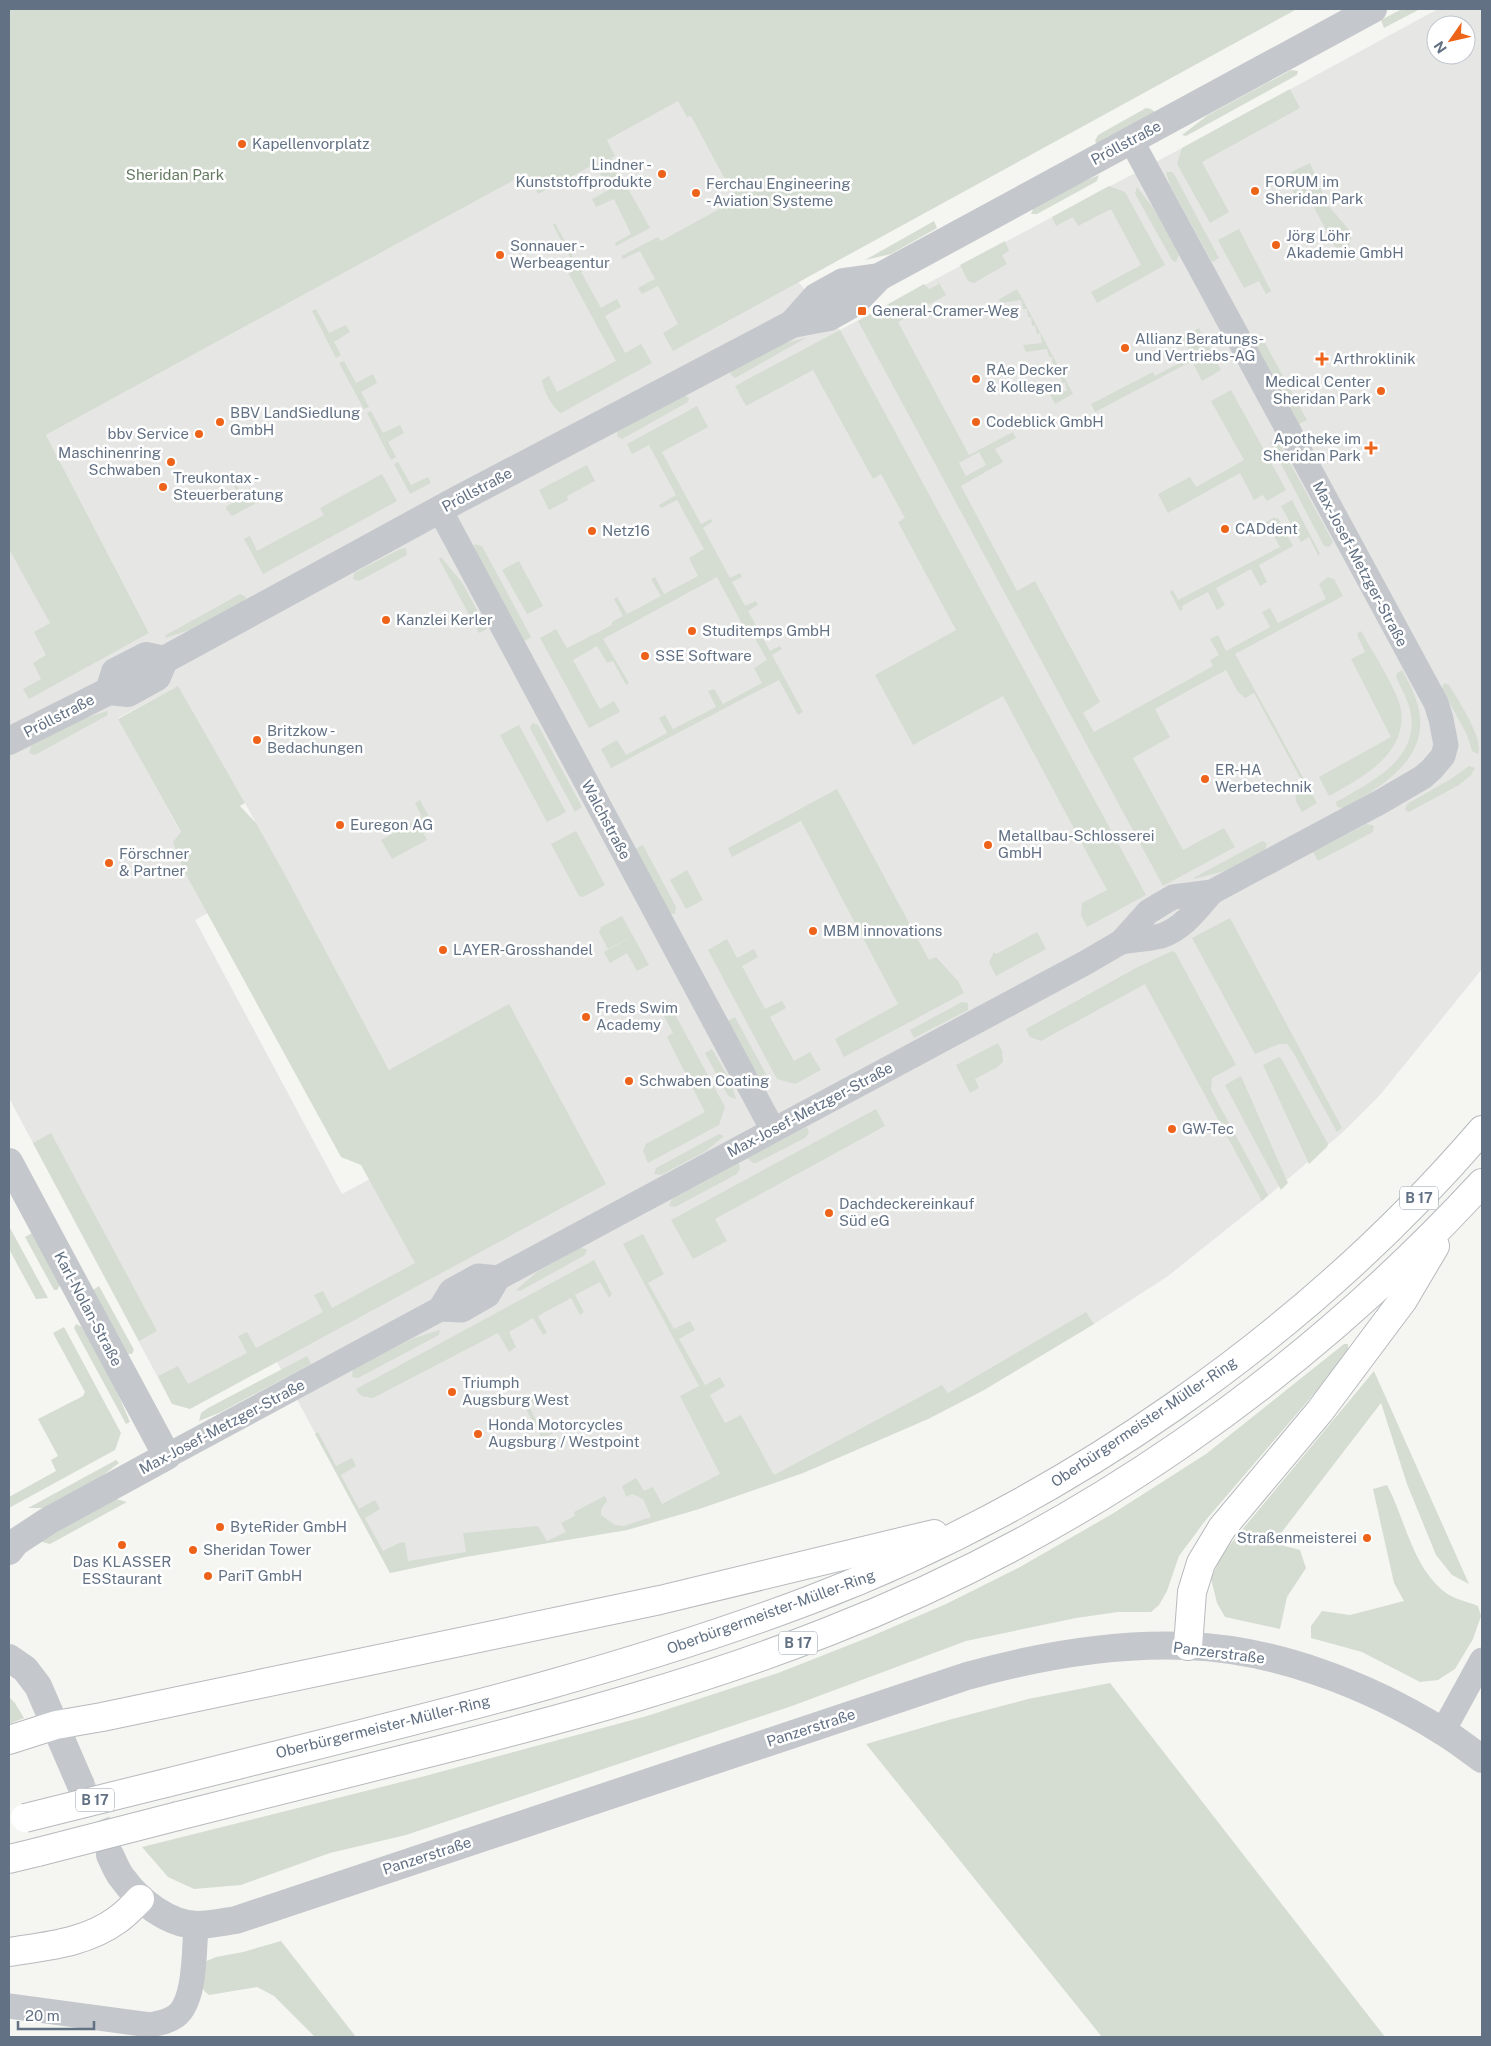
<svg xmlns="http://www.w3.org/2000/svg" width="1491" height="2046" font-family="'Public Sans',sans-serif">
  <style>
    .built { fill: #e6e6e5; fill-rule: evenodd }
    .green { fill: #d5ddd2; fill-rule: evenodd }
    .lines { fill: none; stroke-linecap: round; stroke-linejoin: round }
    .tertiary-tunnel { stroke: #d0d5d6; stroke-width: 28; stroke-dasharray: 28 14; stroke-linecap: butt }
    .trunk-casing { stroke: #b6b9bd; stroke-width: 30 }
    .minor { stroke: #c4c7cb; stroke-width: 25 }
    .tertiary { stroke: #c4c7cb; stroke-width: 28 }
    .trunk { stroke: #fff; stroke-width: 28 }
    .trunk-bridge-casing { stroke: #b6b9bd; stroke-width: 30; stroke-linecap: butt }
    .trunk-bridge { stroke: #fff; stroke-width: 28 }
    .poi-dot { fill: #ed6319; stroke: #fff; stroke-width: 2 }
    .labels { text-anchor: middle; stroke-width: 5; stroke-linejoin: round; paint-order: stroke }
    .shield { fill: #fff; stroke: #919ca9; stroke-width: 1 }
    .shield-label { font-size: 14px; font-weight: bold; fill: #627184 }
    .street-label { font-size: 15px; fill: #627184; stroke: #fff }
    .poi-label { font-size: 15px; fill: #627184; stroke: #fff; text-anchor: start }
    .park-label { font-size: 15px; fill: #647b62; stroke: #fff }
  </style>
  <rect width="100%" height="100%" fill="#f5f6f1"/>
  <!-- built -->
  <path class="built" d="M1438,9H1482V969L1380,1095L1342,1133L1262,1201L1168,1276L1094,1324L984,1390L928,1419L803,1473L699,1509L627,1530L465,1557L390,1573L277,1362L172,1404L9,1098V510L89,665L149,633L46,435L690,84L799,283L840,330L1182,148ZM1436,25H1466V55H1436ZM177,687L245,803L321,943L430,1147L342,1194L195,920L221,906L118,718Z"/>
  <!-- green -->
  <g class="green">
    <polygon points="9,9 1297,9 673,351 663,333 678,324 658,286 642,294 638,288 655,279 640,251 623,259 621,256 658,237 661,241 732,202 730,198 734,196 691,116 687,117 678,101 607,140 615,156 611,158 650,228 616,246 615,243 631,234 614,199 596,207 592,199 609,190 595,164 538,194 527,173 46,435 149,633 29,699 23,689 41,679 33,663 46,655 34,632 50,623 9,549"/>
    <polygon points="1402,9 1420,9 1384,28 1381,20"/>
    <polygon points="1291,70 1298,71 1297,75 1186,136 1182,135 1208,115"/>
    <polygon points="1290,89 1300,108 1202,162 1229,212 1210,223 1177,164 1182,148"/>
    <polygon points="1146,108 1151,109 1155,112 1097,144 1095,141 1098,135"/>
    <polygon points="1310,163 1327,204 1350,231 1351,238 1349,250 1342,260 1308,196 1298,202 1285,175"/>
    <polygon points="1166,172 1172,172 1174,174 1219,258 1212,262 1170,185"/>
    <polygon points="1099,175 1097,181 1090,185 1037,214 1031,214 1034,207 1080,183"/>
    <polygon points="1109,186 1125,192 1165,265 1097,303 1091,292 1141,265 1111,209 1078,226 1073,217 1056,226 1052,217"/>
    <polygon points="1137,187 1154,209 1179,255 1176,262 1172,260 1137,197 1135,193"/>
    <polygon points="934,221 937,228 891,254 865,260"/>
    <path d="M555,223L577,264L593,255L598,262L581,272L601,308L617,299L621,307L605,316L625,353L641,344L652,363L561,413C552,408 543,389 542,380L549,376L557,392L616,361L563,263L571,259L553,225Z"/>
    <polygon points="1239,229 1271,291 1266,294 1259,281 1244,288 1218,240"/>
    <polygon points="1005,241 1009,251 1002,255 1007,264 974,283 968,281 960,265"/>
    <path d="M936,277L946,295L898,322L969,455L1013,432L1016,438L995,449L1003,462L961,486L1017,591L1035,581L1100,702L1083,713L1094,732L1213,666L1210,660L1219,655L1210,639L1218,635L1226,651L1270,627L1262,612L1270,608L1278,623L1326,599L1319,584L1328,577L1334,579L1343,596L1235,654L1317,803L1302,812L1296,801L1295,789L1304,785L1254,693L1245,698L1238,692L1226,670L1155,709L1170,737L1133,758L1183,850L1224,828L1235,847L1163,886L858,321L924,284L929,289L939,284ZM979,452L986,465L966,476L959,463Z"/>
    <polygon points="1017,289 1073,394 1055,404 1049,393 1067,391 1065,382 1062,383 1060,374 1057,374 1056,365 1053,366 1052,357 1049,357 1047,349 1026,352 1023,345 1042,343 1040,333 1037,334 1035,325 1032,326 1031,317 1028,317 1027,309 1023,309 1021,300 1001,303 998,300"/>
    <polygon points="316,309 329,333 346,325 350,332 334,342 341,355 336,358 312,311"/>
    <polygon points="1199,328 1221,370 1202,381 1192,361 1095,412 1091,404 1153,372 1155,376 1192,356 1182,337"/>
    <polygon points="840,330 1146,895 1087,927 1081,915 1082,903 1107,890 1003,696 913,745 875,675 956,630 898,522 905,518 881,474 873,479 813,370 746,406 735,386"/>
    <polygon points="806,338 735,378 730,374 732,370 780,344"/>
    <polygon points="1260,341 1265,343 1307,420 1299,424 1257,348"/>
    <polygon points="344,361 356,383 373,374 377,383 361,392 369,407 364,409 339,363"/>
    <polygon points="1231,390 1286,490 1267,501 1263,495 1254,500 1240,473 1168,513 1158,494 1190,477 1196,487 1244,460 1211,401"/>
    <polygon points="684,395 689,398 688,402 622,439 617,436 618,431"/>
    <polygon points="697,406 708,427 662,452 701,524 711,519 712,522 703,528 730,578 740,573 742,577 732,582 745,606 756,601 758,605 748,611 770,651 780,646 782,649 772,655 803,712 798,715 779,680 611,768 601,749 617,740 626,755 667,733 659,718 665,715 673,729 716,707 708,691 714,689 723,704 762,683 754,668 767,660 752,633 748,635 717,577 603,639 629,683 626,685 613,661 607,663 597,646 573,660 600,709 614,701 620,712 589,728 540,638 556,629 567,648 612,625 612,622 623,616 614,599 617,597 627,614 661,596 651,579 655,577 664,594 698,576 689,558 704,549 677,500 661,508 659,505 676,495 649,445 632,454 627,444"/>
    <polygon points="371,411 383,433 400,425 404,433 388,442 396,457 391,460 367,413"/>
    <polygon points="1277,439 1333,542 1329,547 1324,546 1270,443"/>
    <polygon points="398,462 411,485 428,477 431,483 410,494 394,464"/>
    <polygon points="587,465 595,481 567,496 568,500 549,510 539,490"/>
    <polygon points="229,472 243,497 258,489 261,489 265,496 264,499 232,516 226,509 227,506 241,498 227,474"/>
    <polygon points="382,474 397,501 263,574 244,539 250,536 257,551 324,515 320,508"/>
    <polygon points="1292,500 1320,554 1318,555 1309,537 1301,542 1281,506"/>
    <polygon points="1275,517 1276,519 1278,518 1293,546 1259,565 1267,582 1260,586 1251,569 1216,588 1225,605 1217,610 1208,592 1182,606 1183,609 1180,611 1170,592 1173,590 1178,600 1280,547 1266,522"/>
    <polygon points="474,544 482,546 531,637 523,642 475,551"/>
    <polygon points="406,548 407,555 359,581 353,579 354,573 400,549"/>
    <polygon points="441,557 463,584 487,629 479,633 439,559"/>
    <polygon points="519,561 543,606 527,614 502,570"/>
    <polygon points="240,594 246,597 244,602 199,627 165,638 166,635"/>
    <path d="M1361,631C1371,650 1399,692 1401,710C1407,755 1361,778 1329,796L1319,777L1391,737L1351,659L1365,652L1357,634Z"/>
    <path d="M1402,670C1406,678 1411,686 1414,694C1438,753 1388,783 1344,808L1337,807L1336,802C1373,781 1424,757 1409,706C1406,696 1400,686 1396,677L1397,673Z"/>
    <path d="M1444,683L1449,685C1457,698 1485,741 1478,754L1472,751L1467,735L1442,689Z"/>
    <polygon points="178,686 245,803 240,806 256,823 284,873 389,1070 509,1004 606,1184 190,1409 172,1404 158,1376 178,1366 188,1384 247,1353 238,1336 247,1332 256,1348 323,1312 314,1295 323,1291 332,1308 415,1263 361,1165 341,1157 183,869 173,842 181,832 118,719"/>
    <polygon points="107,711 108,715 35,755 29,753 31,746 80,720"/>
    <polygon points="532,723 538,725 582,807 575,812 530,728"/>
    <polygon points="519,725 566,812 547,822 500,735"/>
    <polygon points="1469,766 1475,768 1471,775 1459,785 1409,812 1405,810 1407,804 1451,779"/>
    <polygon points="837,789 929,960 936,957 958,981 964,993 844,1057 835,1039 898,1004 801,821 732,857 728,848"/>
    <polygon points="420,800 429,817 418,823 427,840 392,859 381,840 422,817 415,803"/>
    <polygon points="1367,824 1374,826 1373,832 1318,861 1313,852"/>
    <polygon points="576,831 605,885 583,897 579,896 551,844"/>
    <polygon points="1262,841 1267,843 1265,850 1225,871 1194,879 1195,877"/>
    <polygon points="643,845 676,907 675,914 670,913 635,849"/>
    <polygon points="687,870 703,900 686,909 670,880"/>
    <polygon points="622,916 633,936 608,949 599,932 601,927"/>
    <polygon points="1230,918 1342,1128 1337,1132 1293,1052 1287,1044 1279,1044 1255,1054 1192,938"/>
    <polygon points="1037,932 1046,949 996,976 989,962 994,952 996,954"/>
    <polygon points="633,936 649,965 637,971 627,953 610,963 604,952"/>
    <polygon points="727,939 737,958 754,949 758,957 742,966 765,1009 782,1001 786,1008 770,1017 794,1061 810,1052 821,1070 795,1084 777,1079 708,950"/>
    <polygon points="1172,951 1175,952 1236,1065 1212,1078 1211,1090 1268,1195 1262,1201 1145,984 1041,1041 1030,1037 1026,1029 1136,968"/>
    <polygon points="962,1002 968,1003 968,1010 914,1038 910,1030"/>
    <polygon points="670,1005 725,1107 719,1125 648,1163 643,1151 646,1144 705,1112 667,1037 673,1033 661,1010"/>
    <path d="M735,1017L767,1076L766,1083C748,1067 738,1042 727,1021Z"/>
    <polygon points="998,1043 1002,1051 1003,1062 996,1068 975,1079 979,1088 970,1093 956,1065"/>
    <polygon points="712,1049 730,1080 736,1099 728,1096 705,1053"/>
    <polygon points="1279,1057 1281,1058 1328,1144 1327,1147 1309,1164 1263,1065"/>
    <polygon points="1241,1076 1288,1183 1281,1190 1225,1085"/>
    <polygon points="876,1109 885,1126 715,1219 727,1241 693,1259 671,1220"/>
    <polygon points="807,1127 809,1133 805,1138 756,1163 753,1163 747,1158"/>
    <polygon points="51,1133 157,1331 139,1341 33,1143"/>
    <polygon points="719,1134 724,1136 706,1151 661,1175 654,1174 656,1168"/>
    <polygon points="739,1163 740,1169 737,1174 675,1207 669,1206 672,1199"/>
    <polygon points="9,1226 48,1298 36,1299 9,1249"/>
    <polygon points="32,1233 60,1285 57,1290 54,1290 25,1237"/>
    <polygon points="643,1234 664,1274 648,1283 674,1329 690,1321 695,1330 679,1339 705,1385 720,1377 725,1386 710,1395 725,1423 741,1415 774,1475 942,1385 948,1393 1086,1312 1094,1324 984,1390 928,1419 803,1473 699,1509 627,1530 465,1557 390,1573 315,1434 318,1432 336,1466 352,1458 356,1466 341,1475 359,1509 375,1500 380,1509 365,1518 383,1551 399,1543 405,1542 408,1561 466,1552 463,1533 538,1526 547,1541 566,1532 561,1523 575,1516 574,1512 605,1496 607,1501 601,1509 601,1515 615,1525 624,1526 651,1517 643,1499 633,1494 626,1497 622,1486 636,1478 644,1491 653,1487 662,1504 720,1474 680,1396 699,1386 623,1244"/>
    <polygon points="580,1247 587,1250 585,1255 520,1291 516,1290 537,1272"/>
    <path d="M594,1260L612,1294L609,1298L600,1282L575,1295L584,1312L580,1315L571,1298L538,1316L547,1333L543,1335L533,1318L509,1332L516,1347L509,1352L498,1333L373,1398C364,1397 360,1397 356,1389Z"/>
    <polygon points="99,1286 134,1350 132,1354 127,1354 93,1290"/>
    <polygon points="76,1324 82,1327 115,1387 130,1422 126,1424 74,1328"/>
    <polygon points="64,1327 121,1433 115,1450 9,1508 9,1497 56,1471 51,1460 58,1456 38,1419 83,1396 85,1392 53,1333"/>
    <polygon points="440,1330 439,1335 358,1378 352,1377 353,1369 414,1338"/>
    <polygon points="1344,1344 1348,1344 1348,1354 1205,1521 1179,1556 1167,1591 1159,1605 1151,1612 1118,1612 1076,1618 966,1641 792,1706 406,1835 330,1853 241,1885 194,1889 168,1877 142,1847 425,1776 647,1716 778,1673 872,1636 946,1604 1020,1567 1112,1514 1206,1454"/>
    <polygon points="307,1356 311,1364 221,1412 199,1421 201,1413 208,1408"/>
    <polygon points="1374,1371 1469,1584 1452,1575 1436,1555 1407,1484 1381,1403 1278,1537 1281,1545 1300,1550 1306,1568 1287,1597 1280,1629 1225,1617 1217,1603 1211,1579 1222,1554"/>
    <polygon points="540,1392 543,1398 529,1406 542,1432 549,1428 552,1434 542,1439 522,1402"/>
    <polygon points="116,1460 119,1463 102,1476 45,1508 28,1508"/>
    <path d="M1387,1485C1406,1521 1412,1567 1446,1593C1454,1599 1469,1602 1478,1606L1481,1616L1473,1639L1455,1669L1438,1680L1420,1682L1362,1652L1311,1638V1626L1322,1611L1350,1615L1404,1601L1394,1583L1373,1489Z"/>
    <polygon points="116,1499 127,1502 50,1544 42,1542 45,1538"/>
    <polygon points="1110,1683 1385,2037 1102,2037 866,1744 952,1719 1028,1699"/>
    <polygon points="9,1697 15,1703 24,1718 9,1724"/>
    <path d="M281,1941L356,2037H315L274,1996L257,1987L209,1995C197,1987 201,1975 204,1962L216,1957L243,1952Z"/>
  </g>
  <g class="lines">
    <!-- tertiary-tunnel -->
    <polyline class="tertiary-tunnel" points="80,1783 110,1855"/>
    <defs>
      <g id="trunk">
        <polyline points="1188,1646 1192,1592 1201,1563 1222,1528 1320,1411 1403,1300 1435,1246"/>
        <polyline points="9,1740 56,1725 102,1717 660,1600 934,1534"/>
        <path d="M166,1783C382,1728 602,1679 810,1600C1063,1504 1306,1335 1482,1130"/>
        <path d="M178,1816C267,1794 356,1772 444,1749C574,1716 703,1681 827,1632C1077,1535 1301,1379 1482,1183"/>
        <polyline points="9,1859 38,1852"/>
        <path d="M9,1952C46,1946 86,1943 117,1920C126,1914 133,1906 140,1899"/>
      </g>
    </defs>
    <!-- trunk casing -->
    <use href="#trunk" class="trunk-casing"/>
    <!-- minor -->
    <g class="minor">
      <polyline points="440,510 773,1130"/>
      <path d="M1121,942C1134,940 1148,939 1161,936C1183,929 1197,909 1212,892"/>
      <polyline points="440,1309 451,1291 478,1276 498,1278"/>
      <polyline points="167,1456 440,1309 462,1310 488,1295 498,1278 1085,963 1121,942 1148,912 1161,904 1173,897 1212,892 1382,801 1423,777 1432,769 1443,756 1446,745 1441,719 1436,703 1131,140"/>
      <polyline points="1443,1731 1482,1660"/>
      <path d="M9,2006L150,2025C159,2023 168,2022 176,2016C196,2001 194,1949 196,1925"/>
    </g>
    <!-- tertiary -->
    <g class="tertiary">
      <polyline points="792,324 816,297 843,282 879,277"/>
      <polyline points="109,691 115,672 146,656 164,660"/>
      <polyline points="9,741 109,691 128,693 157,677 164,660 457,500 792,324 829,317 854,303 879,277 1373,9"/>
      <polyline points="9,1162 167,1456 48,1521 16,1542 9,1551"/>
      <polyline points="9,1658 25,1669 38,1686 80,1783"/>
      <path d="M110,1855C114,1863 117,1872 123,1879C139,1901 168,1924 197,1925C209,1925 223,1922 236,1920L967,1676C1039,1656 1113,1643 1187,1646C1275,1649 1368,1685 1442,1731C1456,1739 1469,1750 1482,1759"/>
    </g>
    <!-- trunk -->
    <use href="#trunk" class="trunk"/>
    <defs>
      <g id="trunk-bridge">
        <polyline points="25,1818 166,1783"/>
        <polyline points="38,1852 178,1816"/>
      </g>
    </defs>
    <!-- trunk-bridge casing -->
    <use href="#trunk-bridge" class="trunk-bridge-casing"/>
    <!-- trunk-bridge -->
    <use href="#trunk-bridge" class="trunk-bridge"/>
  </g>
  <!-- markers -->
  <g class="poi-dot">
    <circle cx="242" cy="144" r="5"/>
    <circle cx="662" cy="174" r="5"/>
    <circle cx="1255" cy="191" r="5"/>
    <circle cx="696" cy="193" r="5"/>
    <circle cx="1276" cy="245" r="5"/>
    <circle cx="500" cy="255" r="5"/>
    <rect x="857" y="306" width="10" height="10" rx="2.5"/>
    <circle cx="1125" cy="348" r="5"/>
    <path d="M1319.5 351.5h5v5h5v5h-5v5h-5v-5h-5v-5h5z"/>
    <circle cx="976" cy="379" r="5"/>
    <circle cx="1381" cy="391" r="5"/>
    <circle cx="220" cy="422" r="5"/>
    <circle cx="976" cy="422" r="5"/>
    <circle cx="199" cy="434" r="5"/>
    <path d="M1368.5 440.5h5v5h5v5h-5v5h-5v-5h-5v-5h5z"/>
    <circle cx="171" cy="462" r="5"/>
    <circle cx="163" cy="487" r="5"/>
    <circle cx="1225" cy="529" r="5"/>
    <circle cx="592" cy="531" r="5"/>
    <circle cx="386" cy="620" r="5"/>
    <circle cx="692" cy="631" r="5"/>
    <circle cx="645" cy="656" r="5"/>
    <circle cx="257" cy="740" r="5"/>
    <circle cx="1205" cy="779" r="5"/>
    <circle cx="340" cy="825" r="5"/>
    <circle cx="988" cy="845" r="5"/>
    <circle cx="109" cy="863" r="5"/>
    <circle cx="813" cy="931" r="5"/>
    <circle cx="443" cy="950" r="5"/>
    <circle cx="586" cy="1017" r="5"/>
    <circle cx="629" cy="1081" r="5"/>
    <circle cx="1172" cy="1129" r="5"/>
    <circle cx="829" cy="1213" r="5"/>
    <circle cx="452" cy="1392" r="5"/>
    <circle cx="478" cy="1434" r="5"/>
    <circle cx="220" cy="1527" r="5"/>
    <circle cx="1367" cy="1538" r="5"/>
    <circle cx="122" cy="1545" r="5"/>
    <circle cx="193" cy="1550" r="5"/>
    <circle cx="208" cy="1576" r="5"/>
  </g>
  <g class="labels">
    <!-- shield labels -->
    <g class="shield">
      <rect x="1400" y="1186.5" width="38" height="23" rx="4"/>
      <rect x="779" y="1631.5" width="38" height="23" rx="4"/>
      <rect x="76" y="1788.5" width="38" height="23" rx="4"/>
    </g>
    <g class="shield-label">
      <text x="1419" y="1203">B 17</text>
      <text x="798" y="1648">B 17</text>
      <text x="95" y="1805">B 17</text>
    </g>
    <!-- street labels -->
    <g class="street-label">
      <text transform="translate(1126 143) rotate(-28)" y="5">Pröllstraße</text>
      <text transform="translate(477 490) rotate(-28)" y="5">Pröllstraße</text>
      <text transform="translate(1360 564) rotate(62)" y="5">Max-Josef-Metzger-Straße</text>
      <text transform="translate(59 716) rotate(-27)" y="5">Pröllstraße</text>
      <text transform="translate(606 820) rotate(62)" y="5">Walchstraße</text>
      <text transform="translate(810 1110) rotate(-28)" y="5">Max-Josef-Metzger-Straße</text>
      <text transform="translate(88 1309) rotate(62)" y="5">Karl-Nolan-Straße</text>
      <text transform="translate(1144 1422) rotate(-34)" y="5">Oberbürgermeister-Müller-Ring</text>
      <text transform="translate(222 1427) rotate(-28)" y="5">Max-Josef-Metzger-Straße</text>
      <text transform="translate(771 1612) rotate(-20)" y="5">Oberbürgermeister-Müller-Ring</text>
      <text transform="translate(1219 1653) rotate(7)" y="5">Panzerstraße</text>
      <text transform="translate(383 1727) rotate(-14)" y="5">Oberbürgermeister-Müller-Ring</text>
      <text transform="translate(811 1728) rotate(-18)" y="5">Panzerstraße</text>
      <text transform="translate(427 1856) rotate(-18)" y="5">Panzerstraße</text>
    </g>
    <!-- poi labels -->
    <g class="poi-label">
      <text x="252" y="149">Kapellenvorplatz</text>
      <text x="652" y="170" text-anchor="end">Lindner -<tspan x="652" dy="17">Kunststoffprodukte</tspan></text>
      <text x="1265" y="187">FORUM im<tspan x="1265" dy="17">Sheridan Park</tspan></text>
      <text x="706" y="189">Ferchau Engineering<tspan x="706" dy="17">- Aviation Systeme</tspan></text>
      <text x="1286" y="241">Jörg Löhr<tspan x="1286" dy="17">Akademie GmbH</tspan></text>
      <text x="510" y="251">Sonnauer -<tspan x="510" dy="17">Werbeagentur</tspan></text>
      <text x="872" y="316">General-Cramer-Weg</text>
      <text x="1135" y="344">Allianz Beratungs-<tspan x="1135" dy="17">und Vertriebs-AG</tspan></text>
      <text x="1333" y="364">Arthroklinik</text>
      <text x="986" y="375">RAe Decker<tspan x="986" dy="17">&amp; Kollegen</tspan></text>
      <text x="1371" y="387" text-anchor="end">Medical Center<tspan x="1371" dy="17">Sheridan Park</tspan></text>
      <text x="230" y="418">BBV LandSiedlung<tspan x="230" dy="17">GmbH</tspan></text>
      <text x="986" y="427">Codeblick GmbH</text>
      <text x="189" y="439" text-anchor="end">bbv Service</text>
      <text x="1361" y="444" text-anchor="end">Apotheke im<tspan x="1361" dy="17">Sheridan Park</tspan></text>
      <text x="161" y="458" text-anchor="end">Maschinenring<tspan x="161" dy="17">Schwaben</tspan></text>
      <text x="173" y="483">Treukontax -<tspan x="173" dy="17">Steuerberatung</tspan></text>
      <text x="1235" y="534">CADdent</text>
      <text x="602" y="536">Netz16</text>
      <text x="396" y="625">Kanzlei Kerler</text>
      <text x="702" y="636">Studitemps GmbH</text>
      <text x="655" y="661">SSE Software</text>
      <text x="267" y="736">Britzkow -<tspan x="267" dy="17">Bedachungen</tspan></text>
      <text x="1215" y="775">ER-HA<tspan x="1215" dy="17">Werbetechnik</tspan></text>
      <text x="350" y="830">Euregon AG</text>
      <text x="998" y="841">Metallbau-Schlosserei<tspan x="998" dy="17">GmbH</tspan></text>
      <text x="119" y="859">Förschner<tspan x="119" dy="17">&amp; Partner</tspan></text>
      <text x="823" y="936">MBM innovations</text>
      <text x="453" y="955">LAYER-Grosshandel</text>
      <text x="596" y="1013">Freds Swim<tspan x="596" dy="17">Academy</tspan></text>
      <text x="639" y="1086">Schwaben Coating</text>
      <text x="1182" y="1134">GW-Tec</text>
      <text x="839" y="1209">Dachdeckereinkauf<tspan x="839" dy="17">Süd eG</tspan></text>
      <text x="462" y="1388">Triumph<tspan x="462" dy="17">Augsburg West</tspan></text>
      <text x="488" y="1430">Honda Motorcycles<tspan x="488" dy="17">Augsburg / Westpoint</tspan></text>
      <text x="230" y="1532">ByteRider GmbH</text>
      <text x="1357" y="1543" text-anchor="end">Straßenmeisterei</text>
      <text x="203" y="1555">Sheridan Tower</text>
      <text x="122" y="1567" text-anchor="middle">Das KLASSER<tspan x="122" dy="17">ESStaurant</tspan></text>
      <text x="218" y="1581">PariT GmbH</text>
    </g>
    <!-- park labels -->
    <g class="park-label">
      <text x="175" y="180">Sheridan Park</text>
    </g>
  </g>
  <!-- border -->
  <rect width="1491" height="2046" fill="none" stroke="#627184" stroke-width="20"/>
  <!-- north arrow -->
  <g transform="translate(1451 40) rotate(236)"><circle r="24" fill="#ffffff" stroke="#c0c6ce"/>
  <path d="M0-4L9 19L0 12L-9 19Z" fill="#ed6319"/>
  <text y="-8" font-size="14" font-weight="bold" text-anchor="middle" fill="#627184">N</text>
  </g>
  <!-- scale -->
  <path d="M18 2021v8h76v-8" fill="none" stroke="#627184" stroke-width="2.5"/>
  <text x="25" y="2021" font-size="15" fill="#627184" stroke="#ffffff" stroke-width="4" paint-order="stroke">20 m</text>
</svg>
